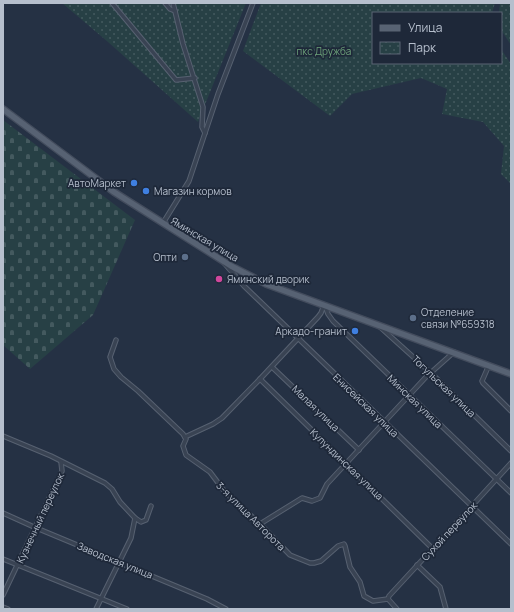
<svg xmlns="http://www.w3.org/2000/svg" width="514" height="612" font-family="Manrope,sans-serif">
  <style>
    .cemetery { fill: url(#cemetery-stones) }
    .park { fill: url(#park-dots) }
    .lines { fill: none; stroke-linecap: round; stroke-linejoin: round }
    .street-casing { stroke: #576171; stroke-width: 5.5 }
    .primary-casing { stroke: #434c5d; stroke-width: 8 }
    .street { stroke: #394353; stroke-width: 3.5 }
    .primary { stroke: #576273; stroke-width: 5.5 }
    .shop-dot { fill: #3f7fe0; stroke: #1e2839; stroke-width: 1.5 }
    .service-dot { fill: #5c6f8a; stroke: #1e2839; stroke-width: 1.5 }
    .hotel-dot { fill: #d1479c; stroke: #1e2839; stroke-width: 1.5 }
    .labels { text-anchor: middle; stroke-width: 3.5; stroke-linejoin: round; paint-order: stroke }
    .park-label { font-size: 10px; fill: #6ca079; stroke: #1e2839 }
    .poi-label { font-size: 10px; fill: #b6bfcd; stroke: #1e2839; text-anchor: end }
    .street-label { font-size: 10px; fill: #b6bfcd; stroke: #1e2839 }
  </style>
  <defs>
    <pattern id="cemetery-stones" width="16" height="16" patternUnits="userSpaceOnUse"><rect width="16" height="16" fill="#274045"/><path d="M2 7V4a2 2 0 0 1 4 0v3zM10 15v-3a2 2 0 0 1 4 0v3z" fill="#445a5f"/></pattern>
    <pattern id="park-dots" width="8" height="8" patternUnits="userSpaceOnUse"><rect width="8" height="8" fill="#274045"/><path d="M2 2h.1M6 6h.1" fill="none" stroke="#445a5f" stroke-width="1.8" stroke-linecap="round"/></pattern>
  </defs>
  <rect width="100%" height="100%" fill="#253144"/>
  <!-- cemetery -->
  <polygon class="cemetery" points="3,120 135,220 93,315 30,369 3,345"/>
  <!-- park -->
  <g class="park">
    <polygon points="62,3 246,3 198,122 108,42"/>
    <polygon points="261,3 495,3 492,13 373,13 373,63 501,63 501,49 511,64 511,184 501,174 504,146 483,122 442,114 447,89 421,78 352,94 330,116 243,51"/>
    <polygon points="500,3 511,3 511,45 501,30 501,13 499,13"/>
  </g>
  <g class="lines">
    <defs>
      <g id="street">
        <polyline points="112,3 176,80 195,78"/>
        <polyline points="165,3 170,9 175,11"/>
        <polyline points="173,3 183,44 203,107 202,127 205,133"/>
        <polyline points="163,223 189,181 218,94 253,3"/>
        <polyline points="225,264 244,286 511,544"/>
        <polyline points="325,306 328,314 333,321 511,493"/>
        <polyline points="380,327 431,373 511,451"/>
        <polyline points="116,340 110,357 114,369 121,377 138,391 183,434 186,439 183,446 186,455 210,472 225,492 260,524 290,555 310,563 314,563 321,561 338,546 344,544 345,546 350,567 360,582 364,596 373,601 388,599"/>
        <polyline points="489,365 482,381 483,383 511,411"/>
        <polyline points="272,367 359,450"/>
        <polyline points="260,379 433,549"/>
        <polyline points="3,436 51,456 105,483 112,489 120,502 135,518"/>
        <polyline points="185,437 213,424 222,418 260,379 318,317 321,313 324,305"/>
        <polyline points="3,513 34,527 207,599 226,609"/>
        <polyline points="260,524 302,498 312,501 320,498 327,484 426,377 454,352"/>
        <polyline points="3,559 127,609"/>
        <polyline points="417,565 440,587 446,609"/>
        <polyline points="3,595 62,471 61,462"/>
        <polyline points="388,599 389,596 471,507 511,463"/>
        <polyline points="388,599 397,609"/>
        <polyline points="3,607 8,609"/>
        <polyline points="96,609 131,538 135,518 141,522 146,520 151,506"/>
      </g>
      <polyline id="primary" points="3,109 114,192 231,266 266,284 511,374"/>
    </defs>
    <!-- street casing -->
    <use href="#street" class="street-casing"/>
    <!-- primary casing -->
    <use href="#primary" class="primary-casing"/>
    <!-- street -->
    <use href="#street" class="street"/>
    <!-- primary -->
    <use href="#primary" class="primary"/>
  </g>
  <!-- markers -->
  <g class="shop-dot">
    <circle cx="134" cy="183" r="4"/>
    <circle cx="146" cy="191" r="4"/>
    <circle cx="355" cy="331" r="4"/>
  </g>
  <g class="service-dot">
    <circle cx="185" cy="257" r="4"/>
    <circle cx="413" cy="318" r="4"/>
  </g>
  <circle class="hotel-dot" cx="219" cy="279" r="4"/>
  <g class="labels">
    <!-- park labels -->
    <g class="park-label">
      <text x="324" y="55">пкс Дружба</text>
    </g>
    <!-- poi labels -->
    <g class="poi-label">
      <text x="126" y="187">АвтоМаркет</text>
      <text x="154" y="195" text-anchor="start">Магазин кормов</text>
      <text x="177" y="261">Опти</text>
      <text x="227" y="283" text-anchor="start">Яминский дворик</text>
      <text x="421" y="316" text-anchor="start">Отделение<tspan x="421" dy="12">связи №659318</tspan></text>
      <text x="347" y="335">Аркадо-гранит</text>
    </g>
    <!-- street labels -->
    <g class="street-label">
      <text transform="translate(205 239) rotate(31)" y="4">Яминская улица</text>
      <text transform="translate(444 386) rotate(44)" y="4">Тогульская улица</text>
      <text transform="translate(415 401) rotate(44)" y="4">Минская улица</text>
      <text transform="translate(366 405) rotate(44)" y="4">Енисейская улица</text>
      <text transform="translate(316 408) rotate(44)" y="4">Малая улица</text>
      <text transform="translate(347 464) rotate(44)" y="4">Кулундинская улица</text>
      <text transform="translate(251 516) rotate(45)" y="4">3-я улица Авторота</text>
      <text transform="translate(40 518) rotate(-65)" y="4">Кузнечный переулок</text>
      <text transform="translate(449 531) rotate(-47)" y="4">Сухой переулок</text>
      <text transform="translate(115 560) rotate(22)" y="4">Заводская улица</text>
    </g>
  </g>
  <!-- border -->
  <rect width="514" height="612" fill="none" stroke="#b6bfcd" stroke-width="8"/>
  <!-- legend -->
  <rect x="372" y="12" width="130" height="52" fill="#1e2839" stroke="#5b6474"/>
  <rect x="380" y="25" width="20" height="6" fill="#576273" stroke="#5b6474"/>
  <text x="408" y="32" font-size="12" fill="#b6bfcd">Улица</text>
  <rect x="380" y="42" width="20" height="12" fill="url(#park-dots)" stroke="#5b6474"/>
  <text x="408" y="52" font-size="12" fill="#b6bfcd">Парк</text>
</svg>
